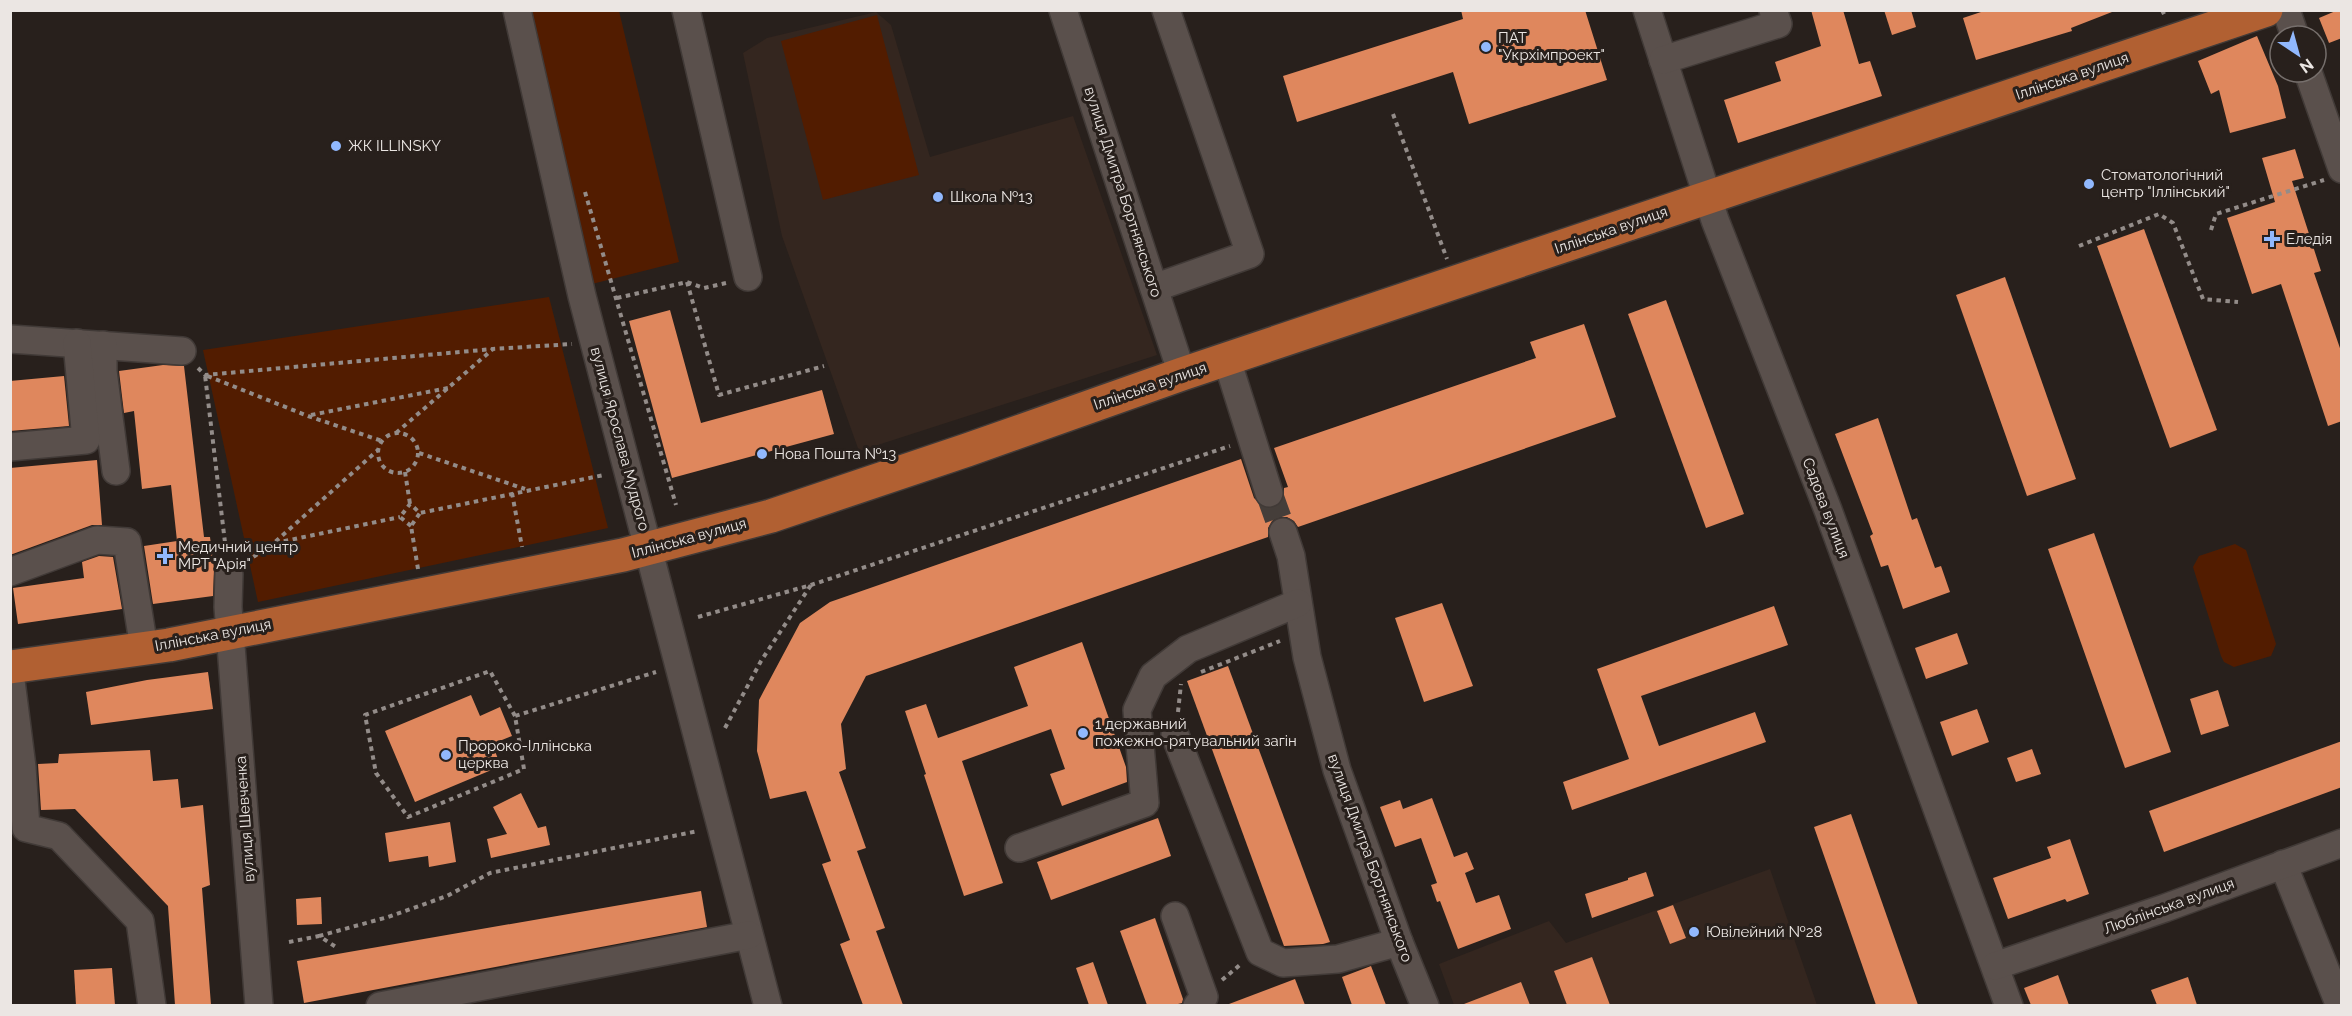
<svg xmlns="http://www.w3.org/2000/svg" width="2352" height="1016" font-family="Raleway,sans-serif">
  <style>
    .built { fill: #34261f }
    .green { fill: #521c00 }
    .building { fill: #df875d }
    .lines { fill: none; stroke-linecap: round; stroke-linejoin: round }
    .minor-tunnel { stroke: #453e3a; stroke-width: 27; stroke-dasharray: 27 14; stroke-linecap: butt }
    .minor-casing { stroke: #413a37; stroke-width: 30 }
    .major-casing { stroke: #413a37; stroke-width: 36 }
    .path { stroke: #938c89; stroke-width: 4; stroke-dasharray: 4.5 4.5; stroke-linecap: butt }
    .minor { stroke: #5a504c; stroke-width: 27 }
    .major { stroke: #b16032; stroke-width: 33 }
    .poi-dot { fill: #91b8fd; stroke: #28201c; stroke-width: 2 }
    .labels { text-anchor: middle; stroke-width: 6; stroke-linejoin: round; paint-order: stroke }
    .poi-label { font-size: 15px; fill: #ebe6e3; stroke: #28201c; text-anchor: start }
    .street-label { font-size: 15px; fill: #ebe6e3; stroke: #28201c }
  </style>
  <rect width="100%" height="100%" fill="#28201c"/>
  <!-- built -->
  <g class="built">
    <polygon points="876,12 891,25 930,157 1073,116 1157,355 859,451 782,236 743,53 767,38"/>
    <polygon points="1770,869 1817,1005 1454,1005 1439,964 1549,921 1566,943"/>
  </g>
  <!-- green -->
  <g class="green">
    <polygon points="526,11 619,11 679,262 588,285"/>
    <polygon points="877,15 919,175 823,200 781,41"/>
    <polygon points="549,297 608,528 258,602 203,350"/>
    <polygon points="2235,544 2246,550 2248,556 2276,644 2271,656 2234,667 2224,662 2221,656 2193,567 2199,556"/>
  </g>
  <!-- building -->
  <g class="building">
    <polygon points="1461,10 1585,10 1607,80 1469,124 1453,72 1297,122 1283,76 1463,19"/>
    <polygon points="1811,10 1843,10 1859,64 1870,61 1882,96 1738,143 1724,100 1781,81 1775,62 1821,46"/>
    <polygon points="1884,10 1911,10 1916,27 1892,35"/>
    <polygon points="1987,10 2112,10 2112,12 2071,28 2072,31 1976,60 1963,18"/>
    <polygon points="2338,10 2342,10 2342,38 2329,43 2319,18"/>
    <polygon points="2257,36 2278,86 2286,118 2230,133 2219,90 2211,94 2198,61"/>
    <polygon points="2295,149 2304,178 2292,181 2321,271 2314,273 2342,354 2342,421 2328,426 2281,284 2252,294 2227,218 2275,202 2262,158"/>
    <polygon points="2144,229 2217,430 2170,448 2097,246"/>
    <polygon points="2005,277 2076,479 2027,496 1956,295"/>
    <polygon points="1666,300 1744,514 1706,528 1628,314"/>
    <polygon points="670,310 701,423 822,390 834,434 672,478 629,321"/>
    <polygon points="1584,324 1616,417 1298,527 1294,521 1287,517 1277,517 1272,521 1268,528 1268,537 866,676 841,724 846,769 839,772 866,848 857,851 885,928 876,931 903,1005 863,1005 840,944 850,940 822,864 831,861 806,791 770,799 757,751 759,700 800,623 830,602 1241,459 1254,498 1265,508 1274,508 1281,503 1284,496 1284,488 1288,487 1274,448 1536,358 1530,342"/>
    <polygon points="163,365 184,366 204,537 210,537 214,569 213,596 153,604 144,546 177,541 171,485 142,489 134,411 124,413 119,371"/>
    <polygon points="64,376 69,426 10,431 10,381"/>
    <polygon points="1878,418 1912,520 1917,518 1935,568 1941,566 1950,592 1903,609 1888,565 1881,567 1870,536 1873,534 1835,434"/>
    <polygon points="97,460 102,525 92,525 10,555 10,468"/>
    <polygon points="2094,533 2171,752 2125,768 2048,549"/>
    <polygon points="99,556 113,557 122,609 18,624 13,588 84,578 82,562"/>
    <polygon points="1442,603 1473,686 1424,702 1395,618"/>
    <polygon points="1774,606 1788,645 1641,696 1659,746 1755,712 1766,742 1572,810 1563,782 1629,759 1597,669"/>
    <polygon points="1957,633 1968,664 1926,679 1915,648"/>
    <polygon points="1082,642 1126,767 1127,782 1062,806 1050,774 1065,769 1051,729 962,761 1003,883 964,896 924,775 926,774 905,711 926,704 938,738 1028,706 1014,667"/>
    <polygon points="1228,666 1330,942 1323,944 1284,946 1187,681"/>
    <polygon points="208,672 213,709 91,725 86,692 147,680"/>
    <polygon points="2218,690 2229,726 2201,735 2190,699"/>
    <polygon points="471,695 480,716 500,707 512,736 492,744 501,766 415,802 385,731"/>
    <polygon points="1977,709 1989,742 1952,756 1940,722"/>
    <polygon points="2342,741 2342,787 2164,852 2149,811"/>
    <polygon points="2032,749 2041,774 2016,782 2007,758"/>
    <polygon points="150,750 153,781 178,779 181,808 203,805 210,885 202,888 211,1005 175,1005 168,906 75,809 41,810 38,764 58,763 59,754"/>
    <polygon points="521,793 538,828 546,826 550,845 491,858 487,839 507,834 493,807"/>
    <polygon points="1432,798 1454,857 1467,852 1474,869 1465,873 1476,903 1499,895 1511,929 1458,949 1440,901 1437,902 1431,885 1437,883 1421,838 1395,847 1380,807 1400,800 1403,809"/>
    <polygon points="1851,814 1918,1005 1876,1005 1814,827"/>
    <polygon points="1158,818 1171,856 1051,900 1037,862"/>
    <polygon points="450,822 456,862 429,867 428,856 389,862 385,833"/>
    <polygon points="2070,839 2089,894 2067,902 2065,899 2008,919 1993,878 2051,858 2047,847"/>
    <polygon points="1646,872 1654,896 1592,918 1585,894 1628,880 1628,878"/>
    <polygon points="701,891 707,927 304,1003 297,961"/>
    <polygon points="321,897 322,924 297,925 296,899"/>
    <polygon points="1673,905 1686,938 1670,944 1657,911"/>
    <polygon points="1155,918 1183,999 1182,1003 1174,1005 1147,1005 1120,931"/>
    <polygon points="1592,957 1610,1005 1567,1005 1554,971"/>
    <polygon points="1093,962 1108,1005 1089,1005 1076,968"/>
    <polygon points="1371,966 1386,1005 1352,1005 1342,977"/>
    <polygon points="112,968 115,1005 76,1005 74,970"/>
    <polygon points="2058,975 2069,1005 2031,1005 2024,988"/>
    <polygon points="2188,977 2197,1005 2157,1005 2151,990"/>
    <polygon points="1295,979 1305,1005 1229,1005 1229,1004"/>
    <polygon points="1521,982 1530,1005 1465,1005 1464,1004"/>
  </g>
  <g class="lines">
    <!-- minor-tunnel -->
    <polyline class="minor-tunnel" points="1269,493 1283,532"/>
    <defs>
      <g id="minor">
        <polyline points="517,10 582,296 768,1006"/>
        <polyline points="686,10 748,277"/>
        <polyline points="1063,10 1182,374"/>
        <polyline points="1647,10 1715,220 1828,510 2009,1006"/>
        <polyline points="2286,10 2295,36"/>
        <polyline points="1663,60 1778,24 1773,10"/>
        <polyline points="2308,72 2342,169"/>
        <polyline points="1154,288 1250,254 1166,10"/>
        <polyline points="10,339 182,351"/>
        <polyline points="103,345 103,371 116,471"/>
        <polyline points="1227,360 1269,493"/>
        <polyline points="10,447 86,440 77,343"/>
        <polyline points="1283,532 1291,556 1307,657 1337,770 1399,942 1425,1006"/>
        <polyline points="10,572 97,540 127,542 144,648"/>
        <polyline points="229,574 228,607 259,1006"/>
        <polyline points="10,673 22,767 26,828 59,836 140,921 152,1006"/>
        <polyline points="1175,735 1260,952 1283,963 1338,959 1399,942"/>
        <polyline points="1019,848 1145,803 1137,710 1153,676 1188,649 1298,603"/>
        <polyline points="2283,864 2340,1006"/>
        <polyline points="1175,916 1204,997 1197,1006"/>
        <polyline points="1995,966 2165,908 2342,843"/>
        <polyline points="380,1006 749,935"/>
      </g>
      <polyline id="major" points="10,667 169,645 623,555 771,516 967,450 1182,374 2266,10"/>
    </defs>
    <!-- minor casing -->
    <use href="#minor" class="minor-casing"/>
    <!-- major casing -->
    <use href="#major" class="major-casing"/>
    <!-- path -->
    <g class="path">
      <polyline points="2162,10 2166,18"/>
      <polyline points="1393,114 1447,259"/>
      <polyline points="585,192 676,505"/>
      <polyline points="2211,230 2216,214 2324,180"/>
      <polyline points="2079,246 2159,214 2173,223 2203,299 2238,302"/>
      <polyline points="687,282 719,395 824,366"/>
      <polyline points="617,298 687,282 704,288 726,283"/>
      <polyline points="198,368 205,375 493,349"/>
      <polyline points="311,415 448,388"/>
      <circle cx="398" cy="453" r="20"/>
      <polyline points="396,433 493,349 572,344"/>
      <polyline points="419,453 525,489"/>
      <polyline points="405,472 410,504"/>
      <polyline points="512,493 522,547"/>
      <polyline points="411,526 400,517 410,504 420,513 604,475"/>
      <polyline points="275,543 400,517"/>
      <polyline points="226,551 205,375 308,416 382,441"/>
      <polyline points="246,562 274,543 378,450"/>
      <polyline points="418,569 411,526 420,513"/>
      <polyline points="698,617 811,585 1230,446"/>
      <polyline points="1201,672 1280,641"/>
      <polyline points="1178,712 1181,684"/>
      <polyline points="515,716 490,671 365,715 376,773 408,817 524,769 515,716 656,672"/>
      <polyline points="725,728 761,661 811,585"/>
      <polyline points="319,936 388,917 447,896 490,873 698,831"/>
      <polyline points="289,942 319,936 336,947"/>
      <polyline points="1222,980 1241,964"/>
    </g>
    <!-- minor -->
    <use href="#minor" class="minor"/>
    <!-- major -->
    <use href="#major" class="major"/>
  </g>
  <!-- markers -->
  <g class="poi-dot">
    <circle cx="1486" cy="47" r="6"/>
    <circle cx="336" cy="146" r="6"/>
    <circle cx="2089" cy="184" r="6"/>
    <circle cx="938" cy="197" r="6"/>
    <path d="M2269 230h6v6h6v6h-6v6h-6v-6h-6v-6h6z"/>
    <circle cx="762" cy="454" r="6"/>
    <path d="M162 547h6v6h6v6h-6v6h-6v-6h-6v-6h6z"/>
    <circle cx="1083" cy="733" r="6"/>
    <circle cx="446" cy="755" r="6"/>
    <circle cx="1694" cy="932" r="6"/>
  </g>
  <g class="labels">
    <!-- poi labels -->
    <g class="poi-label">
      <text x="1498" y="43">ПАТ<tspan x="1498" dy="17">"Укрхімпроект"</tspan></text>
      <text x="348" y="151">ЖК ILLINSKY</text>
      <text x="2101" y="180">Стоматологічний<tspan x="2101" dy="17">центр "Іллінський"</tspan></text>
      <text x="950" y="202">Школа №13</text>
      <text x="2286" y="244">Еледія</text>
      <text x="774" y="459">Нова Пошта №13</text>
      <text x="178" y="552">Медичний центр<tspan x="178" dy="17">МРТ "Арія"</tspan></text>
      <text x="1095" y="729">1 державний<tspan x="1095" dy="17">пожежно-рятувальний загін</tspan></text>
      <text x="458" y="751">Пророко-Іллінська<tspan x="458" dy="17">церква</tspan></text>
      <text x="1706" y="937">Ювілейний №28</text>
    </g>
    <!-- street labels -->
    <g class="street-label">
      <text transform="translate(2072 76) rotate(-19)" y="5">Іллінська вулиця</text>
      <text transform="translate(1123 192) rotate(72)" y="5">вулиця Дмитра Бортнянського</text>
      <text transform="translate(1611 230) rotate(-19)" y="5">Іллінська вулиця</text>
      <text transform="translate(1150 386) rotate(-19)" y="5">Іллінська вулиця</text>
      <text transform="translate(620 439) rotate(75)" y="5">вулиця Ярослава Мудрого</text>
      <text transform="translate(1826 508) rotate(69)" y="5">Садова вулиця</text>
      <text transform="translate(689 538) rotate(-15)" y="5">Іллінська вулиця</text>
      <text transform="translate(213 635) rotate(-11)" y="5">Іллінська вулиця</text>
      <text transform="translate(245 819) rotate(-94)" y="5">вулиця Шевченка</text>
      <text transform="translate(1370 858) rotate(70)" y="5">вулиця Дмитра Бортнянського</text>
      <text transform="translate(2169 906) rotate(-20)" y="5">Люблінська вулиця</text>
    </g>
  </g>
  <!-- border -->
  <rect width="2352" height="1016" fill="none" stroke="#ebe6e3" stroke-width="24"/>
  <!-- north arrow -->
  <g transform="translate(2298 54) rotate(144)"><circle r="28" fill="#28201c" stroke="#766f6c" stroke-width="1.5"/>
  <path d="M0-4.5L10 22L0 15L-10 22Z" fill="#91b8fd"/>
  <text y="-9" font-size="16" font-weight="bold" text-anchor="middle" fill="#ebe6e3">N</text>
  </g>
</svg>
